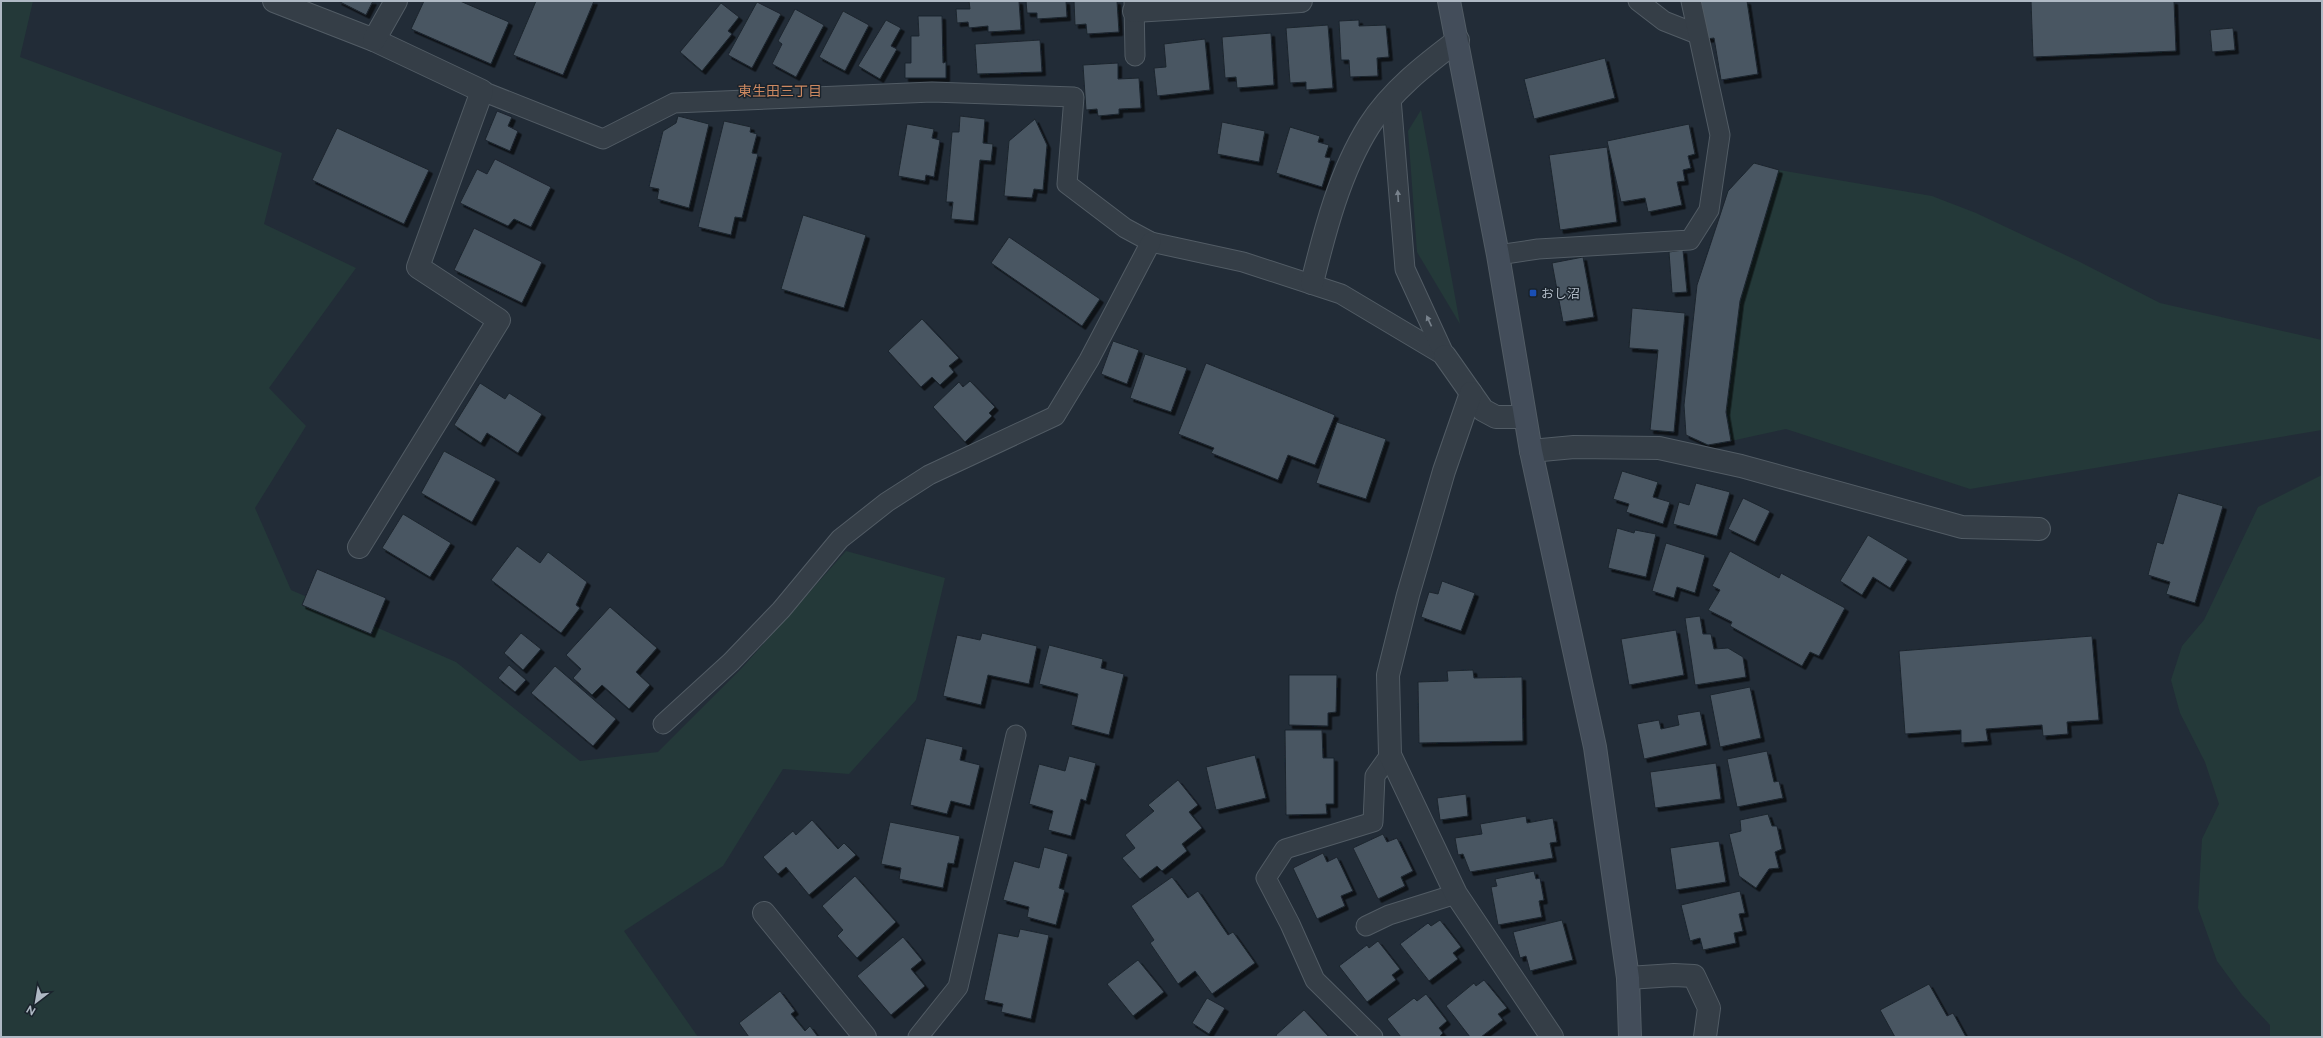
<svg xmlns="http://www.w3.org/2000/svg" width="2323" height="1038" font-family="Raleway,'Noto Sans JP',sans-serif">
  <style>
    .green { fill: #243939 }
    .building { fill: #4a5662; stroke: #1c252e; filter: url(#shadow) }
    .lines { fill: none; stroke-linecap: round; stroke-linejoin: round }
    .lane-casing { stroke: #525c65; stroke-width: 21 }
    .street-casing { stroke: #525c65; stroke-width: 24 }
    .secondary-casing { stroke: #525c65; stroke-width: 24 }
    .lane { stroke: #353e47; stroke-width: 19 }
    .street { stroke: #353e47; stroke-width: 22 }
    .secondary { stroke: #434d5a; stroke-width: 22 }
    .oneway { fill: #78828c }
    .transit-dot { fill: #1a4fb4; stroke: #1a232c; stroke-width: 1.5 }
    .labels { text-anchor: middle; stroke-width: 3; stroke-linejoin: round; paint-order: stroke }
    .poi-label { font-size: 13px; fill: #afb9c4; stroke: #1a232c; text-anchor: start }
    .neighbourhood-label { font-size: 14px; fill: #cd8961; stroke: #1a232c }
  </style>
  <defs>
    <filter id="shadow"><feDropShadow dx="3.5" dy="3.5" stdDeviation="0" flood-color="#0009"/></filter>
  </defs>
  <rect width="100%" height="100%" fill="#222c37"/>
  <!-- green -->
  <g class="green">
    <polygon points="1,1 33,1 20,57 282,153 264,224 356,268 269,388 306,426 255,508 291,590 456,662 580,761 658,752 741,669 846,551 945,578 916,700 849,774 783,769 723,866 624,931 698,1037 1,1037"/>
    <polygon points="1421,110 1460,324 1417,252 1408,131"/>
    <polygon points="1779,170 1932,196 1976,213 2078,261 2160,303 2322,340 2322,430 1970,489 1786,429 1731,441 1726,412 1740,301"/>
    <polygon points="2322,475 2322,1037 2270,1037 2270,1025 2242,995 2217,961 2198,908 2202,839 2219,804 2205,762 2180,713 2171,680 2182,646 2204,620 2258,507"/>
  </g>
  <!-- building -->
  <g class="building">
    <polygon points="338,1 373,1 366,15"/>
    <polygon points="424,1 460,1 509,22 491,64 411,29"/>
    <polygon points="536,1 594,1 563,75 513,55"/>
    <polygon points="969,1 1019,1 1021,30 988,32 988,26 969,28 968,22 957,23 956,9 970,9"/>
    <polygon points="1026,1 1066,1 1067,17 1037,19 1037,13 1027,13"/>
    <polygon points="1074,1 1117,1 1119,32 1087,34 1086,24 1075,25"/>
    <polygon points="1701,1 1747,1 1758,74 1721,80 1714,38 1706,39"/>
    <polygon points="2031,1 2174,1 2176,51 2033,57"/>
    <polygon points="757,2 781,14 752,68 728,55"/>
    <polygon points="721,3 739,17 728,31 732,34 702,71 680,52"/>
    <polygon points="795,9 824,25 796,77 772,64 782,44 778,41"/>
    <polygon points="843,11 869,25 845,71 819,57"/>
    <polygon points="918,16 942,16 943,63 946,62 946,78 905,78 905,63 911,63 911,36 919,36"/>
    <polygon points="886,20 901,28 891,46 897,49 880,79 858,66"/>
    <polygon points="1359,20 1359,26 1386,25 1389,57 1377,58 1378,76 1350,77 1349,60 1341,60 1339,21"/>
    <polygon points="1328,25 1333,88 1306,90 1306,82 1290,83 1286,28"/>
    <polygon points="2233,28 2235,50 2212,52 2210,30"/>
    <polygon points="1271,33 1274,85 1237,88 1236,77 1225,78 1222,37"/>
    <polygon points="1205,39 1210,90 1157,96 1154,68 1166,67 1164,44"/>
    <polygon points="1040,40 1042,72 977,74 975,44"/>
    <polygon points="1605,58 1615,98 1534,119 1524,79"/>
    <polygon points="1118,63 1118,79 1139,78 1141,108 1119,109 1119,114 1098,116 1097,109 1086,110 1083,65"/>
    <polygon points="497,111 512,117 508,126 518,131 510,151 485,140"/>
    <polygon points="678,116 709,124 689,208 657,199 659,189 649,187 663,131 676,123"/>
    <polygon points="960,116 985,119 983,143 993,144 991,161 980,160 974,221 951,219 953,202 946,202 952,132 959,132"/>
    <polygon points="1035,119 1047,145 1043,190 1034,189 1032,198 1004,196 1009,141"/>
    <polygon points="724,121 751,127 750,132 757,134 752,153 758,154 742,218 735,217 731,235 698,227"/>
    <polygon points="1222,122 1265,131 1259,162 1217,154"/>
    <polygon points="907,124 934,129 932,138 940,140 934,177 926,175 925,181 898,176"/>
    <polygon points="1689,124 1695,154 1688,156 1691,168 1683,170 1685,181 1677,182 1682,205 1648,212 1645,198 1621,202 1607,141"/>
    <polygon points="1290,127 1320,136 1318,142 1329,145 1325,157 1331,158 1322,187 1276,173"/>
    <polygon points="337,128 429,170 404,224 312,180"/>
    <polygon points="1607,147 1617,222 1560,230 1549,155"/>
    <polygon points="495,159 551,187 531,227 514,219 508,226 460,203 477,169 487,174"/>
    <polygon points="1754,163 1779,170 1740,301 1726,412 1731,441 1708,445 1686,435 1684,405 1697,285 1728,191"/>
    <polygon points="803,215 866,235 844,308 781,289"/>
    <polygon points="474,228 542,262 522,303 454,270"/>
    <polygon points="1009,237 1100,299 1082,326 991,263"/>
    <polygon points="1683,250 1687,292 1672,293 1669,252"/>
    <polygon points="1583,257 1594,317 1563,322 1552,263"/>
    <polygon points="1632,308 1685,313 1674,432 1650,430 1658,350 1629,348"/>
    <polygon points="922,319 959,358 949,366 954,372 940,385 932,377 921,387 888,351"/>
    <polygon points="1113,341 1139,350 1127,384 1101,374"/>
    <polygon points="1145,354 1187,368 1171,412 1130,398"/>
    <polygon points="1206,363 1335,415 1315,465 1288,455 1278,480 1211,453 1214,448 1178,434"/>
    <polygon points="970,381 995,407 989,413 992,416 965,442 933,407 959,382 963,387"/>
    <polygon points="480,383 505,399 509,393 542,414 518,453 487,433 481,443 454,425"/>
    <polygon points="1337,422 1386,439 1366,499 1316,483"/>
    <polygon points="444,451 496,479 472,522 421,493"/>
    <polygon points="1622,471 1658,482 1653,497 1670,502 1663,524 1626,512 1629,504 1613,499"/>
    <polygon points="1696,483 1730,492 1717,536 1673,524 1679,502 1689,505"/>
    <polygon points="2178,493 2223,506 2195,603 2166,594 2170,582 2148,575 2157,542 2163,544"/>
    <polygon points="1743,498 1770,511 1755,542 1728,529"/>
    <polygon points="403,514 451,543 430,577 382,548"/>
    <polygon points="1617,528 1634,533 1635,530 1656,534 1646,577 1608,568"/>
    <polygon points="1868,535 1908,559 1890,588 1873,577 1862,595 1840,581"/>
    <polygon points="1666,543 1705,555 1695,593 1677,587 1674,598 1652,591"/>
    <polygon points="517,546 540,563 548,552 587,582 576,605 580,608 561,633 491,580"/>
    <polygon points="1730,551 1779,578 1781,573 1845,608 1819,656 1810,652 1802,666 1730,626 1732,622 1708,610 1720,590 1712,586"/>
    <polygon points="317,569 386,598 371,634 302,605"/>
    <polygon points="1442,581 1475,593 1461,631 1421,617 1429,592 1438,594"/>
    <polygon points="610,607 657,648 636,672 650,685 629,709 602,685 592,695 573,678 581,669 566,655"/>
    <polygon points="1700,616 1703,634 1711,634 1714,649 1728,648 1743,657 1746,677 1695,685 1685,618"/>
    <polygon points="1676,630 1684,675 1629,685 1621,639"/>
    <polygon points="521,633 541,649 523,670 504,653"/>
    <polygon points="982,633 1037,646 1029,684 988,675 981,705 943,696 957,635 980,640"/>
    <polygon points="2092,636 2099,720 2067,722 2068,734 2043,736 2042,725 1986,729 1988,741 1961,743 1961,730 1905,734 1899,651"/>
    <polygon points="1049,645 1103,659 1101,668 1124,674 1109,735 1071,725 1078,694 1039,684"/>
    <polygon points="509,665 526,680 515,692 498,678"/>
    <polygon points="555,666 616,719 593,746 531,693"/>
    <polygon points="1473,670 1474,678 1522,677 1523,741 1419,743 1418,682 1448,681 1447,671"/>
    <polygon points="1289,675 1337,675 1336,712 1328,713 1328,726 1289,725"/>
    <polygon points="1750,687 1761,738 1720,747 1710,695"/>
    <polygon points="1700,711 1707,745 1644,759 1637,724 1659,720 1661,729 1679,725 1677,715"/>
    <polygon points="1285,730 1322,730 1323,758 1334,758 1334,804 1326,804 1327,814 1286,815"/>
    <polygon points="926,738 963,747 960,760 980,765 970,806 951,801 947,814 910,805"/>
    <polygon points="1767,751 1774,782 1779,781 1783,798 1737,807 1727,759"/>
    <polygon points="1255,755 1266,798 1216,810 1206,767"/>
    <polygon points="1069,756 1096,763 1086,801 1081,799 1071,836 1048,830 1053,811 1029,804 1039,764 1065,771"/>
    <polygon points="1716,763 1721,799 1655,808 1650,772"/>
    <polygon points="1178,780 1198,805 1189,812 1202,828 1182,844 1187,851 1162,871 1157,866 1140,879 1122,858 1135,848 1125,835 1154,811 1148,805"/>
    <polygon points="1466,794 1468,816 1440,820 1437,798"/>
    <polygon points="1768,814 1772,826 1777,826 1782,849 1775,852 1779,868 1769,869 1756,888 1739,876 1729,834 1741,831 1740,820"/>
    <polygon points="1526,816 1527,823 1553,818 1557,842 1550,843 1553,858 1470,872 1463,854 1458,855 1455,838 1482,834 1480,824"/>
    <polygon points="812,820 838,849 844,843 856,855 809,895 786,867 778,874 763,857 793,831 796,835"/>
    <polygon points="890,822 960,836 954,864 948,863 943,888 899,879 901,868 881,864"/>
    <polygon points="1383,834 1387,842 1397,838 1413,871 1401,877 1405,886 1378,899 1353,848"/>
    <polygon points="1719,841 1726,882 1676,890 1670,848"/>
    <polygon points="1044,847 1068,854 1059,888 1065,890 1056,925 1027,917 1029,907 1003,900 1014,861 1039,868"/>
    <polygon points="1323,853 1327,862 1337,857 1353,891 1341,896 1345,906 1317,919 1293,868"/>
    <polygon points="1534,871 1536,879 1540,878 1544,900 1539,901 1542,917 1498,925 1491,887 1497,886 1495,879"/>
    <polygon points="855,876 896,922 857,958 837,936 843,930 822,906"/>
    <polygon points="1172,877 1188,898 1198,891 1228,935 1233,932 1255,963 1212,994 1195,971 1178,984 1150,943 1154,940 1131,906"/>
    <polygon points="1740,891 1745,913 1739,914 1743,931 1734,933 1736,943 1703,950 1700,938 1690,941 1681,905"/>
    <polygon points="1440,920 1461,947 1453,953 1458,959 1429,981 1400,944 1428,923 1431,926"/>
    <polygon points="1562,920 1573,960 1530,971 1526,956 1520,958 1513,932"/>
    <polygon points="1020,929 1049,935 1031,1019 1001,1012 1003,1004 984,1000 998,933 1018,937"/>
    <polygon points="903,937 922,960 911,969 925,986 891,1015 857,976"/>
    <polygon points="1378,941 1400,969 1392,975 1396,980 1367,1002 1339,966 1367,945 1369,948"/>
    <polygon points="1138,960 1164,992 1133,1016 1107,984"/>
    <polygon points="1484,980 1507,1008 1498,1014 1503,1020 1481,1037 1470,1037 1446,1006 1474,983 1476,986"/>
    <polygon points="1929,984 1947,1016 1953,1013 1966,1037 1895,1037 1880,1010"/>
    <polygon points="780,991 795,1011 791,1014 805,1031 810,1026 818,1037 749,1037 739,1023"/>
    <polygon points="1426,994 1447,1021 1439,1028 1443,1033 1439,1037 1401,1037 1387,1019 1414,998 1417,1001"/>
    <polygon points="1207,998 1225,1008 1209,1034 1192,1023"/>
    <polygon points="1304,1010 1329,1037 1277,1037 1276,1035"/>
  </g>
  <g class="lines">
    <defs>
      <g id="lane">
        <polyline points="1134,1 1135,56"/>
        <polyline points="1638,1 1664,21 1697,34"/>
        <polyline points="482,91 603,139 674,103 932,92 1074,97 1067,184 1125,228 1151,242 1243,262 1341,294 1445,356"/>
        <polyline points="1391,98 1405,269 1445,356"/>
        <polyline points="1498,255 1538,249 1690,240 1709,210 1720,135 1691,1"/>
        <polyline points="663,724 731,662 781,610 840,539 887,502 929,475 1055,416 1089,360 1151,242"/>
        <polyline points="1366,926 1389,915 1456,894"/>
        <polyline points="918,1037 958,987 1016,735"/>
        <polyline points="1373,1037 1315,980 1290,924 1266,878 1285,849 1373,822 1375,776 1390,755"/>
      </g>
      <g id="street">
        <polyline points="274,1 374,40 482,91 418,267 499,320 359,547"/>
        <polyline points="1134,11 1301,1"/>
        <polyline points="374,40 396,1"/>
        <path d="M1312,283C1325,230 1340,172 1369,126C1391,91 1426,64 1458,40"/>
        <polyline points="1445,356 1483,410 1496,417 1524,417"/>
        <polyline points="1471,393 1444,471 1408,595 1388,675 1390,755 1456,894 1552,1037"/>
        <polyline points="1531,451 1574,447 1659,448 1741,466 1962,527 2039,529"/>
        <polyline points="764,913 865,1037"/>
        <polyline points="1628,978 1674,975 1694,976 1709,1008 1705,1037"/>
      </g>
      <polyline id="secondary" points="1449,1 1498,255 1531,451 1595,747 1628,978 1630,1037"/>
    </defs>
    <!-- lane casing -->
    <use href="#lane" class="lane-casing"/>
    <!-- street casing -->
    <use href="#street" class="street-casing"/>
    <!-- secondary casing -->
    <use href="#secondary" class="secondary-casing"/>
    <!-- lane -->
    <use href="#lane" class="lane"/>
    <!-- street -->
    <use href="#street" class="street"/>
    <!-- secondary -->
    <use href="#secondary" class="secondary"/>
  </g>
  <!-- one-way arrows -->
  <defs><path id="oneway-solid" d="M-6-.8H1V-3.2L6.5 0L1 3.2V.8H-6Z"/></defs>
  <g class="oneway">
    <use href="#oneway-solid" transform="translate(1398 196) rotate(-94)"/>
    <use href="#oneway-solid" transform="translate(1429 321) rotate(-115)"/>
  </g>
  <!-- markers -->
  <rect class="transit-dot" x="1529" y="289" width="8" height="8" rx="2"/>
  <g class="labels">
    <!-- poi labels -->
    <g class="poi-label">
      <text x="1541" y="298">おし沼</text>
    </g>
    <!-- neighbourhood labels -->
    <g class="neighbourhood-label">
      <text x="780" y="96">東生田三丁目</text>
    </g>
  </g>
  <!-- border -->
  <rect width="2323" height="1038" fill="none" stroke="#afb9c4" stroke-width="4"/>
  <!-- north arrow -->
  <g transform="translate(36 1002) rotate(211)" stroke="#1a232c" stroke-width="3" paint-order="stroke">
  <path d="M0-3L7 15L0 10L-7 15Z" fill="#afb9c4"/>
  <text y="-6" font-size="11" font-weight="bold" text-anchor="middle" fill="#afb9c4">N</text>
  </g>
</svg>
